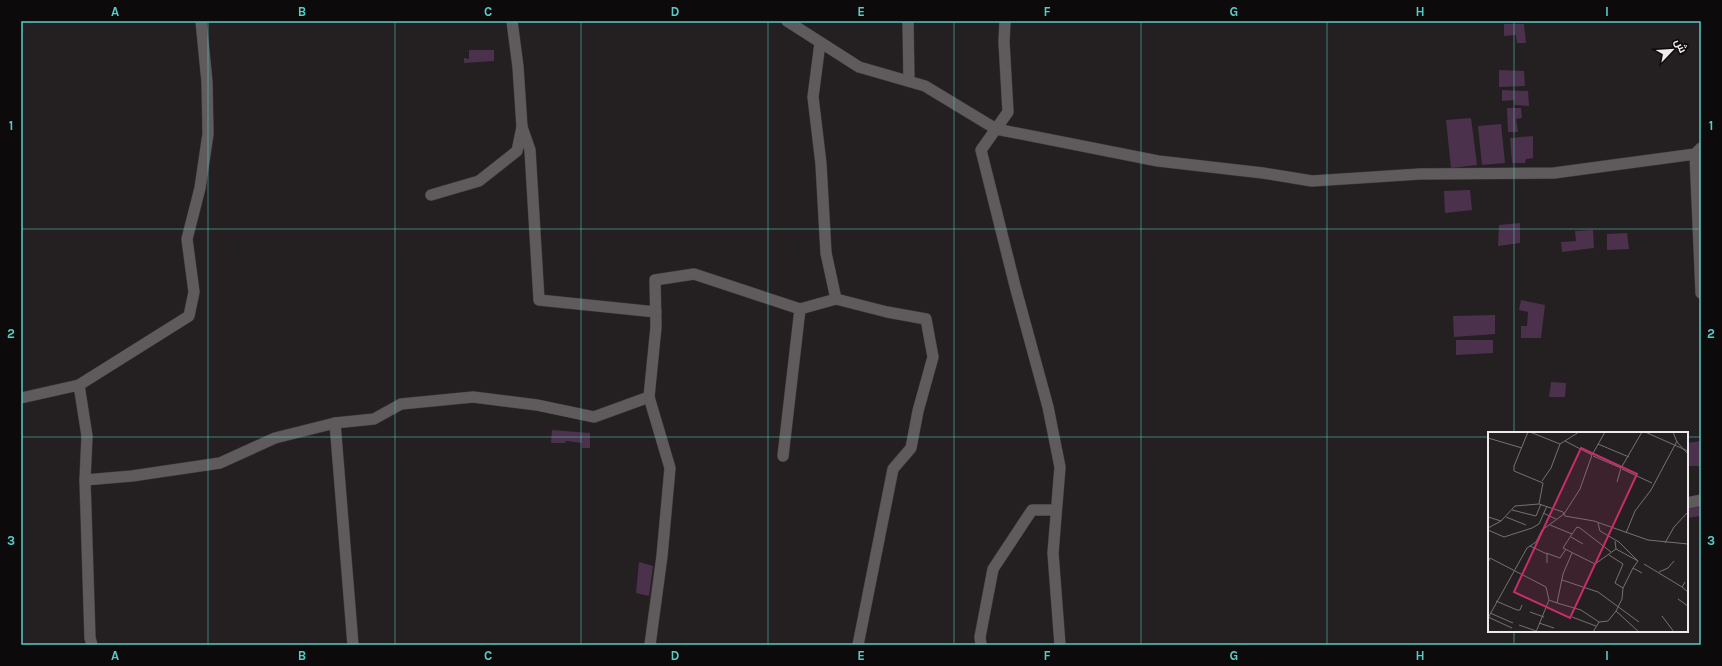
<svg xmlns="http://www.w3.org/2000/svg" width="1722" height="666" font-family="Karla,Cairo,sans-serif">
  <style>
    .building { fill: #4b314b }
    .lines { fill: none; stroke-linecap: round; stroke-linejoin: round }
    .minor-casing { stroke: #3e3b3c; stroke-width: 12 }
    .minor { stroke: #5f5b5c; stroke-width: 11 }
    .grid { fill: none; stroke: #55cdc6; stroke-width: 1; stroke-opacity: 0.55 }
    .inset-road { fill: none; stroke: #747172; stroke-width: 1 }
    .view { fill: #c62d69; fill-opacity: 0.15; stroke: #c62d69; stroke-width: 2 }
    .inset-edge { fill: none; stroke: #edeaeb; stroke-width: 2 }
    .neatline { fill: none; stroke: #55cdc6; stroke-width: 1.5 }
    .grid-label { font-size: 13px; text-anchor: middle; font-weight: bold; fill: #55cdc6 }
  </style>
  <rect width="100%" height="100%" fill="#242021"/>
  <!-- building -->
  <g class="building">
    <polygon points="1504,24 1524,24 1526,43 1517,43 1516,35 1504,36"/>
    <polygon points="469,50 494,50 494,61 464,63 464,58 469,59"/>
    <polygon points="1499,70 1524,71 1525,86 1499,87"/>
    <polygon points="1502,90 1528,91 1529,106 1515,105 1514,100 1502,101"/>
    <polygon points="1507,108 1521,108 1522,118 1516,119 1518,132 1508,132"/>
    <polygon points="1471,118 1477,165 1451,168 1446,120"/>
    <polygon points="1501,124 1505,163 1482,165 1478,126"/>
    <polygon points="1533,136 1533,158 1526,159 1525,163 1512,163 1510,138"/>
    <polygon points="1470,190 1472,210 1445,213 1444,191"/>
    <polygon points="1520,223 1520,243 1498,246 1499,225"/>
    <polygon points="1593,230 1594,248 1562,252 1561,242 1576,241 1575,231"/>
    <polygon points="1627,233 1629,249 1607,250 1607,234"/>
    <polygon points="1521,300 1545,305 1541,338 1521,338 1521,326 1527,326 1528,312 1519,310"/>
    <polygon points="1495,315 1495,334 1454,337 1453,316"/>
    <polygon points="1456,340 1493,340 1493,353 1456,355"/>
    <polygon points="1551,382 1566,383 1565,397 1549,397"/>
    <polygon points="552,430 590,433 590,448 582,448 582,443 566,441 565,443 551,443"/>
    <polygon points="1701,441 1701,466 1687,466 1687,443"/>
    <polygon points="1699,506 1700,516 1687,518 1687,508"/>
    <polygon points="639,562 653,566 649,596 636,593"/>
  </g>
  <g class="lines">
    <defs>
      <g id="minor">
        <polyline points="787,21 859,67 925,86 996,129 1158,161 1263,173 1312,181 1420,174 1554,173 1695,154 1701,148"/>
        <polyline points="908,21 909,81"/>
        <polyline points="1005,21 1004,42 1008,112 981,150 1015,286 1048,407 1060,467 1053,553 1060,645"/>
        <polyline points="820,43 813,97 821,164 826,253 836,299 887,312 926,319 933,357 918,411 911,448 893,469 858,645"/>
        <polyline points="522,127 530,150 539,300 656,312"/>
        <polyline points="1695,154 1701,293"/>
        <polyline points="431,195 479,181 517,151 522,127 518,67 512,21"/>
        <polyline points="79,385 189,316 194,292 187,239 200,188 208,134 207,82 201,21"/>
        <polyline points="21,398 79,385 87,436 85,480 132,476 220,463 275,438 335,423 374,419 401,404 473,397 537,405 594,417 649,397"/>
        <polyline points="335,423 353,645"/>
        <polyline points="783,456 800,309"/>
        <polyline points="85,480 90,638 92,645"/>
        <polyline points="1687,503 1701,500"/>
        <polyline points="650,645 662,556 670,468 649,397 656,327 655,280 694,274 800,309 836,299"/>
        <polyline points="981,645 980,637 993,569 1032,510 1056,510"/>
      </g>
    </defs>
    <!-- minor casing -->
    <use href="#minor" class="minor-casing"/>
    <!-- minor -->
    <use href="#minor" class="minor"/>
  </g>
  <!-- grid -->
  <path class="grid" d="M208,21V645M395,21V645M581,21V645M768,21V645M954,21V645M1141,21V645M1327,21V645M1514,21V433M21,229H1701M21,437H1489M1687,437H1701M1514,631V645"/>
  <!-- overview -->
  <g transform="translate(1488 432)">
    <rect width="200" height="200" fill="#242021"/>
    <path class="inset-road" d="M40,0L26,34V39L55,51L51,72M42,0L72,12L91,0M157,0L200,19M185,0L189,10L200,22M0,6L34,16M77,9L104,23M110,12L141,25M105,24L133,36M134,37L164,51M54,49L63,36L72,12M129,50L133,36L154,0M24,78L48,84L53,72M55,81L68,87M0,85L13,89M18,85L38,93M110,91L112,99L131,110L150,129M62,93L84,102L89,95L92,96L123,120M0,96L13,89L27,74L51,72L75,80L77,84L106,89L160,108L200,112M0,98L16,105L44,96L51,92L59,74M138,101L147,79L163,58L189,9M84,102L75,116L107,132L128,117L127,109M83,105L95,112M177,111L186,95L200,80M42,114L59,122V131M128,117L150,129L145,136M58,121L72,126L78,117M121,123L135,132L127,151L135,156M0,131L2,126L58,155L61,168M156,132L194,155M171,140L180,136L186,129M74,148L110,160L151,190M197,150L194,155L200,160M190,167L200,174M8,169L29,178H32L34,173M69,171L93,178L111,190M128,179L151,200M42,180L56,185M2,181L25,191M174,184L186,200M0,185L24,196M84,185L108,194M0,186L39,116L48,110L54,98L76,82L92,57L104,23L117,0M51,191L66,196M31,193L48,199M48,200L61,168L69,171L75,142L84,121M105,200L111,190L120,189L128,179L134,167L135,156L145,136L154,141"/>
    <path class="view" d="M93,16L149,42L82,186L26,160Z"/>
    <rect width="200" height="200" class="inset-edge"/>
  </g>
  <!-- border -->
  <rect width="1722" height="666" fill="none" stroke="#0c0a0b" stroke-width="44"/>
  <!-- north arrow -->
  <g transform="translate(1672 50) rotate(65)" stroke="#0c0a0b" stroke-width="3" paint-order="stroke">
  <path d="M0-3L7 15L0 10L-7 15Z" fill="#edeaeb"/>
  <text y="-6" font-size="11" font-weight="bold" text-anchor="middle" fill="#edeaeb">ش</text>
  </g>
  <rect x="22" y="22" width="1678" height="622" class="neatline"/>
  <g class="grid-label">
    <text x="115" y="16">A</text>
    <text x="302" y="16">B</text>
    <text x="488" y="16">C</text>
    <text x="675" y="16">D</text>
    <text x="861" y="16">E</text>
    <text x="1047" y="16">F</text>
    <text x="1234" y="16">G</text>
    <text x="1420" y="16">H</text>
    <text x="1607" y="16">I</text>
    <text x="11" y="130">1</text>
    <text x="1711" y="130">1</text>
    <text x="11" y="338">2</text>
    <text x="1711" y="338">2</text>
    <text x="11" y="545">3</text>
    <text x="1711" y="545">3</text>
    <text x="115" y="660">A</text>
    <text x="302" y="660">B</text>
    <text x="488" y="660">C</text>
    <text x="675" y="660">D</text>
    <text x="861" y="660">E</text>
    <text x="1047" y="660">F</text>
    <text x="1234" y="660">G</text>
    <text x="1420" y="660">H</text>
    <text x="1607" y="660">I</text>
  </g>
</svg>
